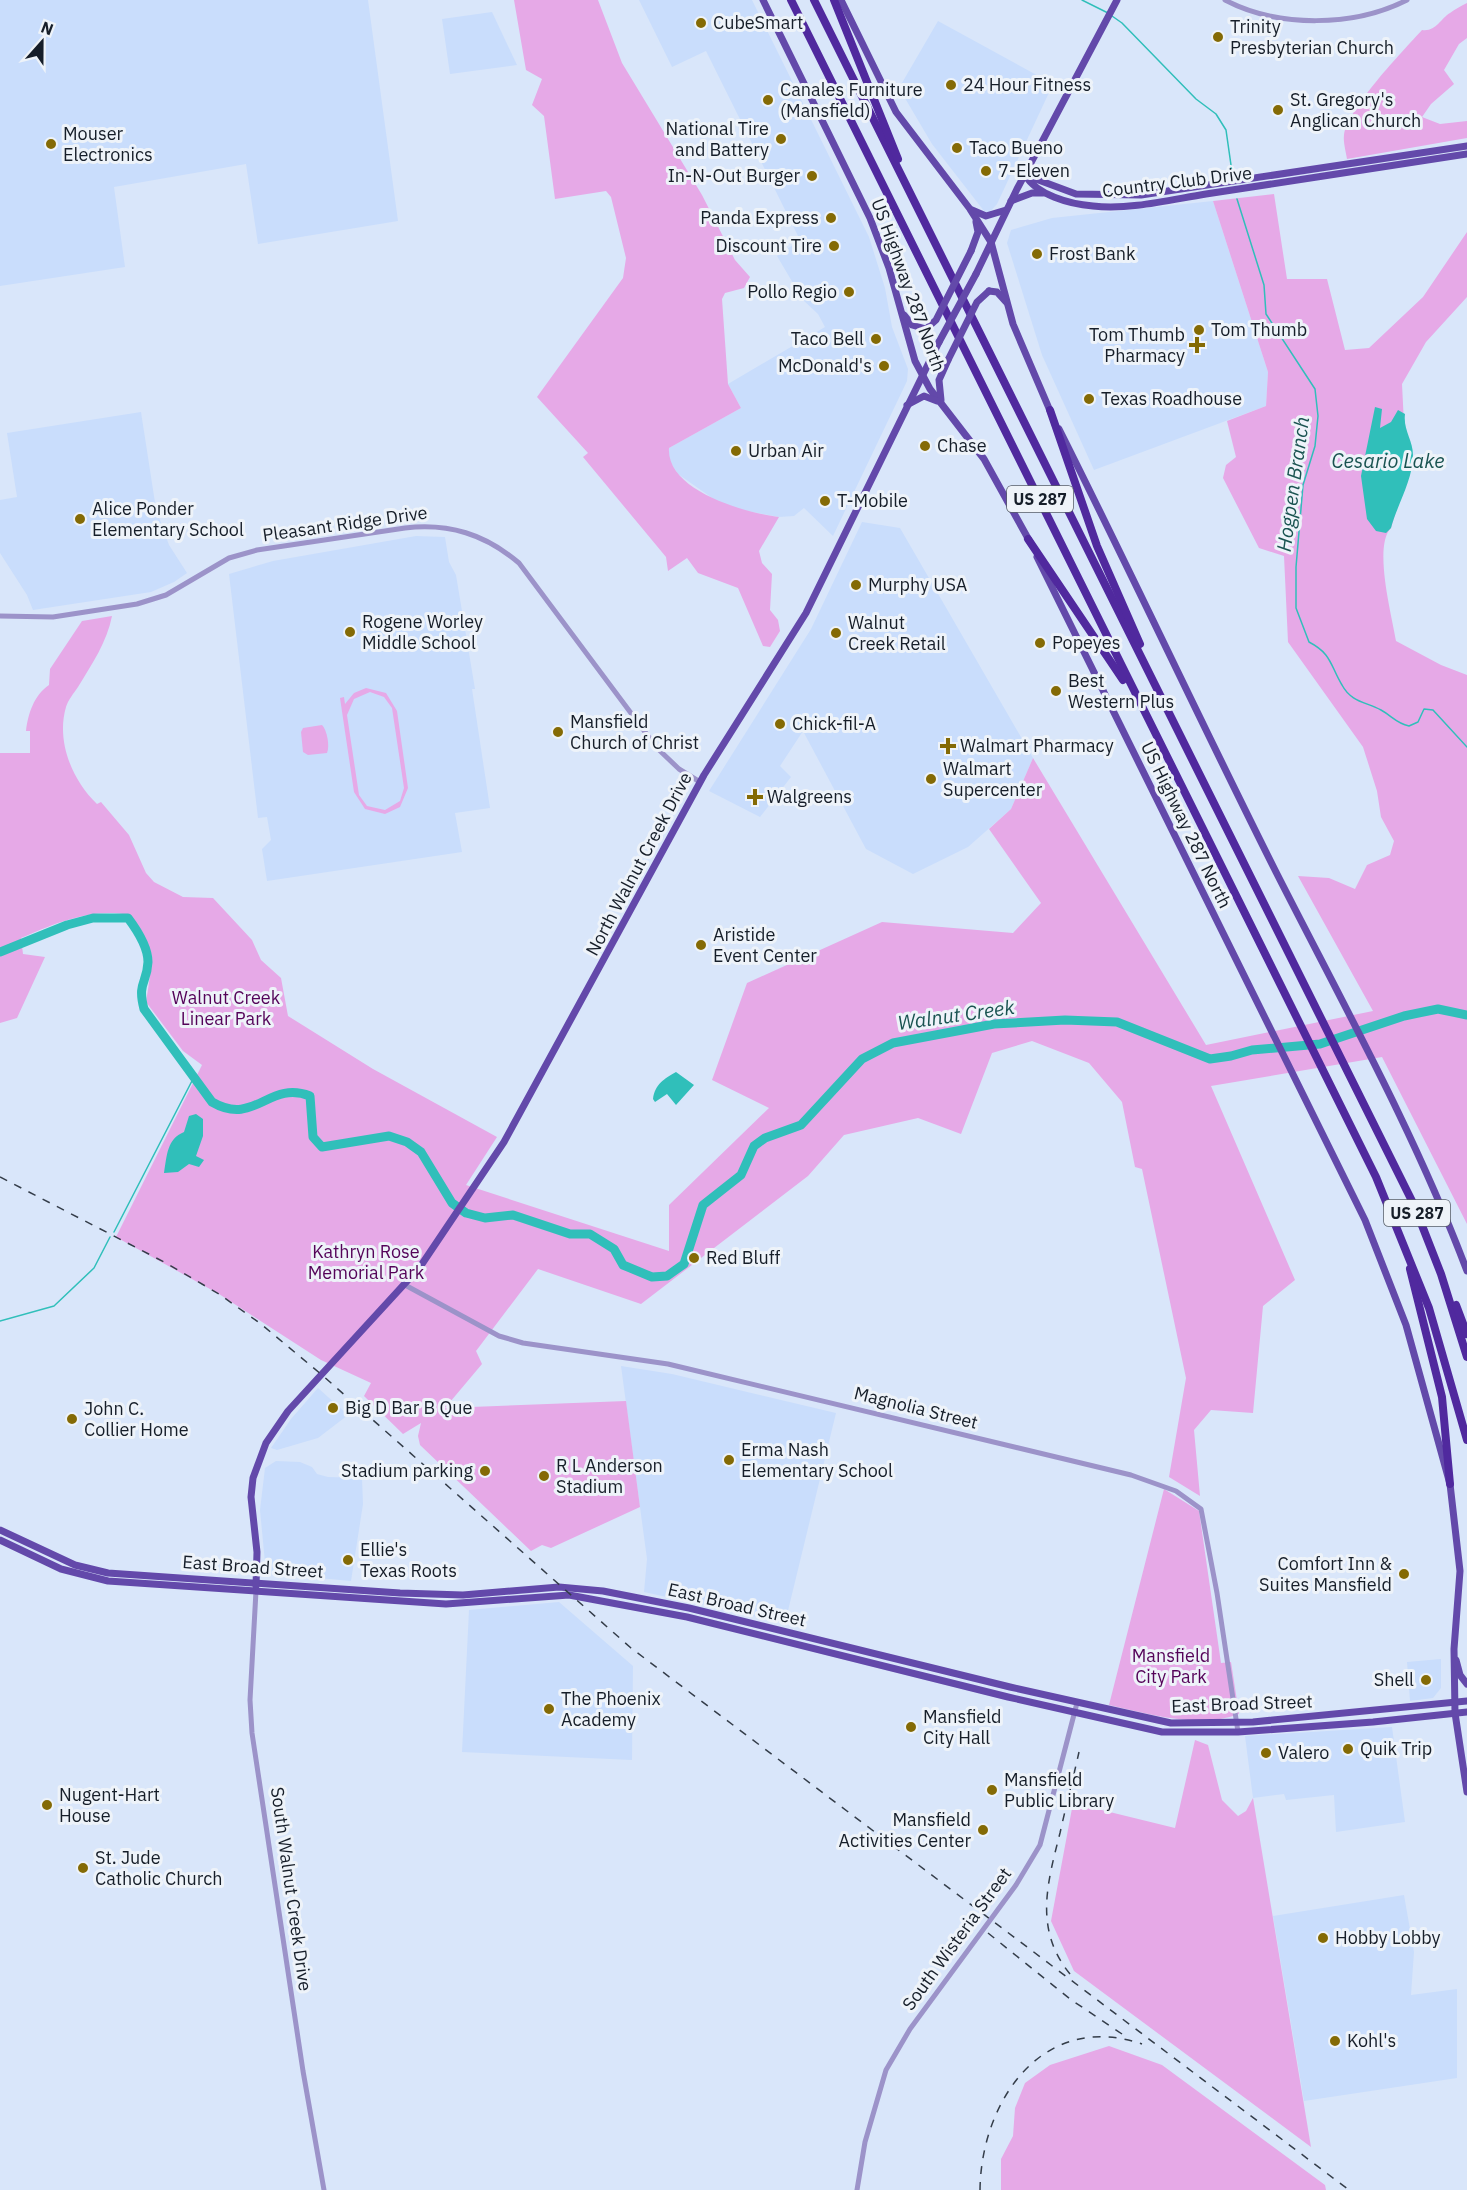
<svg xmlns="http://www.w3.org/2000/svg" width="1467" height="2190" font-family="'IBM Plex Sans',sans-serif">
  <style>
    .built { fill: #c9ddfc }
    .green { fill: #e6a9e7; fill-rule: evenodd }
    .water { fill: #30bfba }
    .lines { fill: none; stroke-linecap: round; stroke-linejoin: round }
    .stream { stroke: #30bfba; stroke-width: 1.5 }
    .river { stroke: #30bfba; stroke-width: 9 }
    .minor { stroke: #9c93c9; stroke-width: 5 }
    .major { stroke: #6349aa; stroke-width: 7 }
    .highway { stroke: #50299e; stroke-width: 8 }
    .rail { stroke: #343d49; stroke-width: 1.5; stroke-dasharray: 8 8; stroke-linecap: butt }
    .major-bridge { stroke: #6349aa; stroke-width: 7 }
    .poi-dot { fill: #846a05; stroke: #eef3f9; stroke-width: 2 }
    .labels { text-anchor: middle; stroke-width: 6; stroke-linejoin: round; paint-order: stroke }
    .shield { fill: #eef3f9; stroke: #575e67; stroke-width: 1.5 }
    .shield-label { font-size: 16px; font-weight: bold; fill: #161e29 }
    .poi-label { font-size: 18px; fill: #161e29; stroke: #eef3f9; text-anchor: start }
    .street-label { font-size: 18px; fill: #161e29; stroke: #eef3f9 }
    .park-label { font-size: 18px; fill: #540359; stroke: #eef3f9 }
    .water-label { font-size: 20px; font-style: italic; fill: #1a5351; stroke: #eef3f9 }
  </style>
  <rect width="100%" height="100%" fill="#d9e6fa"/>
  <!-- built -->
  <g class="built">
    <polygon points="0,0 368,0 398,221 258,244 246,164 114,187 125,267 0,286"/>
    <polygon points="639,0 752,0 869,237 885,288 892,327 908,369 907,381 833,536 804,508 794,516 779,517 737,509 715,500 678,474 668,459 669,448 741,408 728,384 825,327 818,314 803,300 777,256 800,240 706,51 672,67"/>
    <polygon points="492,12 517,65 450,74 442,19"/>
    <polygon points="938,21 1053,84 997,204 989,213 984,211 932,144 899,88"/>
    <polygon points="1213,201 1268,372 1266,406 1094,470 1042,355 1007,243 1011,230 1052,218"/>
    <polygon points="141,412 156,509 169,545 187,573 174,582 151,592 33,610 27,595 0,553 0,500 17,497 7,433"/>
    <polygon points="862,522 900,528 1033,758 1011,809 968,847 913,874 866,849 803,731 780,766 791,777 760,817 709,791 811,629"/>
    <polygon points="416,536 445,537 449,562 456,575 475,689 472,689 490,808 455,813 462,852 267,881 262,849 271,840 267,817 258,818 229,574 273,561"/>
    <polygon points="621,1366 672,1374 836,1413 785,1623 644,1592 647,1559"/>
    <polygon points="318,1388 348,1415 318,1438 277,1450 271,1448 291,1419"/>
    <polygon points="276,1461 300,1462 312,1467 317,1474 328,1477 362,1478 363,1504 351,1581 266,1573 260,1510 265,1468"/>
    <polygon points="559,1602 633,1666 632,1760 462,1752 469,1610"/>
    <polygon points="1441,1659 1441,1688 1433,1698 1410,1701 1407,1662"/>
    <polygon points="1392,1727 1405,1822 1336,1832 1334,1795 1286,1800 1284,1794 1253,1798 1245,1736"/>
    <polygon points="1404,1895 1414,1952 1411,1995 1457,1989 1457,2078 1304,2101 1273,1916"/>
  </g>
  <!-- green -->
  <g class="green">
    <path d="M514,0H598L622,63L702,195L735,260L750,277L744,288L725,293L722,299L728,384L741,408L669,448C666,491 746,513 779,517L759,551L762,563L772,574L770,610L778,620L780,631L770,647L763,646L738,588L698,573L687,558L668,571L666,557L583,457L588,453L537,397L623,278L626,258L611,197L606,191L555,199L544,116L532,105L542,79L526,70Z"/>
    <path d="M1467,3V38L1459,44L1444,70L1454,84L1431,104L1422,117L1440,124L1467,121V138L1347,159C1346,152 1343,142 1344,135C1348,108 1402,52 1422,30C1436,32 1440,19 1450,13C1455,9 1461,6 1467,3Z"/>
    <path d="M1274,194L1287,279H1327L1345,350L1369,348L1423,297L1467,232V297L1426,342L1402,384L1404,424L1413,456L1391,528C1373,546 1392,616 1396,641L1441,665L1467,675V1224L1382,1057L1211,1086L1295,1280L1263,1306L1253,1413L1211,1410L1194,1430L1200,1496L1169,1477L1186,1378L1142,1169L1135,1167L1122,1102L1089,1063L1032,1041L992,1053L961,1134L918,1118L844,1135L808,1176L641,1304L538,1269L476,1351L482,1364L445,1408L626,1401L640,1507L551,1548L542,1545L531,1551L420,1445L418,1436L421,1423L403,1434L364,1396L371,1383L321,1360L219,1294L116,1237L202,1065L183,1051L146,1002C152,963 157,945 129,915C93,907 53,924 21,938L23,954L45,957L17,1018L0,1023V753H30V731H26C28,714 34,695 49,685L50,669L82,621L112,616C107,642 92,664 78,687C74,693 68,700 66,707C56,741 72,780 97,804L101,802L129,835L146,873L154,882L183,897L213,898L252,940L261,960L281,978L288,1016L373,1069L497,1137L466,1185L669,1251V1205L769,1108L712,1080L747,983L882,922L1013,933L1041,903L989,829L1011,809L1033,758L1206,1045L1373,1011L1298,876L1329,878L1355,889L1367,865L1390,855L1394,841L1381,817L1377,791L1363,747L1288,642L1284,556L1259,548L1223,478L1226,465L1236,457L1227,421L1266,406L1268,372L1213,201Z"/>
    <path d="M366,688L386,693L397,711L408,788L400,807L385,814L365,809L354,792L340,698L344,697L345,704L354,693ZM370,692L384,697L392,708L404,788L400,801L385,810L367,806L359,795L347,715L354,699Z"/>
    <path d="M322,725C327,730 330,746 327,753L308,755L303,752L301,732L303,728Z"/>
    <path d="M1164,1489L1199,1511L1221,1663L1231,1662L1239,1714C1199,1729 1148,1714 1109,1705Z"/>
    <polygon points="1195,1740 1208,1745 1222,1800 1238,1816 1246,1811 1253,1798 1311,2147 1074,1971 1051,1921 1073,1803 1175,1828"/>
    <polygon points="1109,2046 1162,2065 1325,2185 1326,2190 1001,2190 1001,2159 1013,2136 1015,2108 1025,2083 1050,2065"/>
  </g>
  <!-- water -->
  <g class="water">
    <path d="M1375,407L1382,409L1380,428L1391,422L1398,410L1405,414C1403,430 1413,440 1413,455C1413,480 1397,505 1391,528L1386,533L1376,531L1367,519L1361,476Z"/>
    <path d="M676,1072L694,1085L676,1105L667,1094L655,1102L653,1099C655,1084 664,1079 676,1072Z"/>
    <path d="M196,1114L203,1119V1136L196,1156L204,1160L199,1167L189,1164L178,1172L164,1173C167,1155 167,1139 184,1132L189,1116Z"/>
  </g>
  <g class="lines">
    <!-- stream -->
    <g class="stream">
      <polyline points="1082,0 1108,13"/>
      <polyline points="1112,16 1122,23 1196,99 1216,114 1226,130 1232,172"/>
      <path d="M1237,199L1264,285L1266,314L1315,389L1318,416L1315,446L1303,485L1296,567V608L1309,642C1332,654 1330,665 1342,685C1351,702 1366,702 1381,710C1392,716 1396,723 1409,726L1418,722L1424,709L1433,710L1467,747"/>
      <polyline points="114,1232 194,1077"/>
      <polyline points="0,1321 54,1306 94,1268 110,1237"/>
    </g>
    <!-- river -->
    <path class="river" d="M0,952L67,925L93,918H128C137,930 148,947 148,962C147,984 137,982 144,1009L212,1102C255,1127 268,1080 310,1096L313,1137L322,1147L389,1136L407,1142L421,1152L452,1203L466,1213L485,1218L513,1215L570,1234H590L614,1249L623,1265L652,1277L667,1276L684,1264L703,1205L741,1175L754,1146L765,1138L801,1125L862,1059L893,1043L994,1024L1065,1020L1117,1022L1210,1059L1231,1056L1252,1050L1320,1044L1404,1016L1438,1009L1467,1015"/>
    <!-- minor -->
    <g class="minor">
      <path d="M1225,0C1278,28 1354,27 1407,0"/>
      <path d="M0,616L53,617L137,604L166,595L229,558L257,550L405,528C449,523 485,534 519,563L657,748L679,769L700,782"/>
      <polyline points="405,1285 499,1336 523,1343 668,1364 1131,1475 1176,1491 1201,1509 1217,1593 1238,1732"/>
      <polyline points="256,1591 250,1700 252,1733 303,2071 324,2190"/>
      <polyline points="857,2190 865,2142 886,2070 910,2029 1016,1885 1040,1845 1077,1703"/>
    </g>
    <!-- major -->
    <g class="major">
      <polyline points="763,0 870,218 889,268 915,361 930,389 984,459 1030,542"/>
      <polyline points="841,0 896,112 970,209 991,242 1013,324 1051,413"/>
      <path d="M1025,175C1037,195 1069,204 1093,206C1130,210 1169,200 1206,194C1293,181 1380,167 1467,154"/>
      <polyline points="1025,175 1076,194 1141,195 1467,146"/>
      <polyline points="1011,201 1032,193 1043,193"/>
      <polyline points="972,210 986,216 1006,210"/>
      <polyline points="971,251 978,232 976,222"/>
      <polyline points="976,274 1017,189 1117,0"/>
      <polyline points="989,291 997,292 1006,302"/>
      <polyline points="904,315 912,325 926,329"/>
      <polyline points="941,400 939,380 948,360"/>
      <polyline points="907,405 924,396 937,401"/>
      <path d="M1059,429C1133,576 1202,725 1276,872C1343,1004 1415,1133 1467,1271"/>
      <polyline points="1037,557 1365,1220 1406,1325 1450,1484 1460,1571 1454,1649 1455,1713 1467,1792"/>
      <polyline points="0,1530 75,1565 108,1573 400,1593 463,1595 559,1587 603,1591 689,1608 1010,1687 1171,1723 1253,1722 1467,1701"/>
      <polyline points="0,1540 61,1569 108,1581 446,1604 569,1595 687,1617 1008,1697 1162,1732 1238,1732 1373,1722 1467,1712"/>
      <polyline points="256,1586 257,1552 251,1497 253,1478 266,1443 288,1411 420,1267 504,1142 704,775 806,613 939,342"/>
      <polyline points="1456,1660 1460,1675 1467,1684"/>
    </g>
    <!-- highway -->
    <g class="highway">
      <polyline points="791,0 1376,1177 1429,1308 1467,1440"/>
      <polyline points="814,0 1414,1205 1441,1274 1467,1357"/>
      <polyline points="834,0 898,159"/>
      <polyline points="1050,410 1097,546 1140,644"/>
      <polyline points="1028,539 1123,680"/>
      <polyline points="1410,1269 1442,1397 1450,1484"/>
      <polyline points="1456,1305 1467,1334"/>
    </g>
    <!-- rail -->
    <g class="rail">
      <polyline points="0,1177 166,1263 219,1294 261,1324 322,1375 631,1648 1349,2190"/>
      <polyline points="988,1933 1070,1999 1122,2034"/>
      <path d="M1070,1974C1034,1930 1047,1884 1060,1833C1066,1806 1073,1779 1079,1752"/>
      <path d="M980,2190C981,2100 1044,2010 1142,2044"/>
    </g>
    <!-- major-bridge -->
    <g class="major-bridge">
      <polyline points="926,329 936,320 971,251"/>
      <polyline points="939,342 976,274"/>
      <polyline points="948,360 977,302 989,291"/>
    </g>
  </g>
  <!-- markers -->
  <g class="poi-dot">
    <circle cx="701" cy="23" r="6"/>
    <circle cx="1218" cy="37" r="6"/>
    <circle cx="951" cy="85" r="6"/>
    <circle cx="768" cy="100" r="6"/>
    <circle cx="1278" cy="110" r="6"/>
    <circle cx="781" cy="139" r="6"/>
    <circle cx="51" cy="144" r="6"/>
    <circle cx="957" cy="148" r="6"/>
    <circle cx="986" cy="171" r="6"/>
    <circle cx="812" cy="176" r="6"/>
    <circle cx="831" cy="218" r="6"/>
    <circle cx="834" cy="246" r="6"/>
    <circle cx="1037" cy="254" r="6"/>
    <circle cx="849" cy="292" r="6"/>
    <circle cx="1199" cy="330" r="6"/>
    <circle cx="876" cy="339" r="6"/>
    <path d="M1194 336h6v6h6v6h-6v6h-6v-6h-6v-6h6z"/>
    <circle cx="884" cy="366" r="6"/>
    <circle cx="1089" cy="399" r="6"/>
    <circle cx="925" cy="446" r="6"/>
    <circle cx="736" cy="451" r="6"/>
    <circle cx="825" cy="501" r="6"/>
    <circle cx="80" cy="519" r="6"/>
    <circle cx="856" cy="585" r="6"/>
    <circle cx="350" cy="632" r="6"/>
    <circle cx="836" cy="633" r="6"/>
    <circle cx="1040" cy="643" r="6"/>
    <circle cx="1056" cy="691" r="6"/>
    <circle cx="780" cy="724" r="6"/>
    <circle cx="558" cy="732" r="6"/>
    <path d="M945 737h6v6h6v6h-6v6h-6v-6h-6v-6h6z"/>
    <circle cx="931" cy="779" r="6"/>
    <path d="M752 788h6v6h6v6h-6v6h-6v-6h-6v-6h6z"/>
    <circle cx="701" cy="945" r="6"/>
    <circle cx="694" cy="1258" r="6"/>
    <circle cx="333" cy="1408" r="6"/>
    <circle cx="72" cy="1419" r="6"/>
    <circle cx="729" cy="1460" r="6"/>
    <circle cx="485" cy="1471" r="6"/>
    <circle cx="544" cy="1476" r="6"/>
    <circle cx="348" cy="1560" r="6"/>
    <circle cx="1404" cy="1574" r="6"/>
    <circle cx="1426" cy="1680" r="6"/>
    <circle cx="549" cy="1709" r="6"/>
    <circle cx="911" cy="1727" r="6"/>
    <circle cx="1348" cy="1749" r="6"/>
    <circle cx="1266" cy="1753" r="6"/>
    <circle cx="992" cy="1790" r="6"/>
    <circle cx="47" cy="1805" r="6"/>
    <circle cx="983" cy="1830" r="6"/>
    <circle cx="83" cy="1868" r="6"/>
    <circle cx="1323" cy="1938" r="6"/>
    <circle cx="1335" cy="2041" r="6"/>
  </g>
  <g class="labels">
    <!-- shield labels -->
    <g class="shield">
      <rect x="1007" y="486" width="66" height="26" rx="4.5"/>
      <rect x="1384" y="1200" width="66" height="26" rx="4.5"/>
    </g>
    <g class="shield-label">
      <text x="1040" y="505">US 287</text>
      <text x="1417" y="1219">US 287</text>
    </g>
    <!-- poi labels -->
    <g class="poi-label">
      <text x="713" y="29">CubeSmart</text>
      <text x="1230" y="33">Trinity<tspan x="1230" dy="21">Presbyterian Church</tspan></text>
      <text x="963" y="91">24 Hour Fitness</text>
      <text x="780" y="96">Canales Furniture<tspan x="780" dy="21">(Mansfield)</tspan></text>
      <text x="1290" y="106">St. Gregory's<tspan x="1290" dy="21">Anglican Church</tspan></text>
      <text x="769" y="135" text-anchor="end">National Tire<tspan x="769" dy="21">and Battery</tspan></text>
      <text x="63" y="140">Mouser<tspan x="63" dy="21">Electronics</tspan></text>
      <text x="969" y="154">Taco Bueno</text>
      <text x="998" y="177">7-Eleven</text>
      <text x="800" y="182" text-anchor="end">In-N-Out Burger</text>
      <text x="819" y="224" text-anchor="end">Panda Express</text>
      <text x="822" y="252" text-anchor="end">Discount Tire</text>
      <text x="1049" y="260">Frost Bank</text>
      <text x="837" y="298" text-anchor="end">Pollo Regio</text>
      <text x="1211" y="336">Tom Thumb</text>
      <text x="1185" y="341" text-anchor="end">Tom Thumb<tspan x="1185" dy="21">Pharmacy</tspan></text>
      <text x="864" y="345" text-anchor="end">Taco Bell</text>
      <text x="872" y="372" text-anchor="end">McDonald's</text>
      <text x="1101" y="405">Texas Roadhouse</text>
      <text x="937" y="452">Chase</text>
      <text x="748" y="457">Urban Air</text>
      <text x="837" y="507">T-Mobile</text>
      <text x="92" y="515">Alice Ponder<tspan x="92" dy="21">Elementary School</tspan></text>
      <text x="868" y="591">Murphy USA</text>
      <text x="362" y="628">Rogene Worley<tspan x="362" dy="21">Middle School</tspan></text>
      <text x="848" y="629">Walnut<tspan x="848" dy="21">Creek Retail</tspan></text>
      <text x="1052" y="649">Popeyes</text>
      <text x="1068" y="687">Best<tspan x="1068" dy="21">Western Plus</tspan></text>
      <text x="570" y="728">Mansfield<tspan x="570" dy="21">Church of Christ</tspan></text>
      <text x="792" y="730">Chick-fil-A</text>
      <text x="960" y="752">Walmart Pharmacy</text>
      <text x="943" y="775">Walmart<tspan x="943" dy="21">Supercenter</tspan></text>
      <text x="767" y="803">Walgreens</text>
      <text x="713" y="941">Aristide<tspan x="713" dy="21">Event Center</tspan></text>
      <text x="706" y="1264">Red Bluff</text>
      <text x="345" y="1414">Big D Bar B Que</text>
      <text x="84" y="1415">John C.<tspan x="84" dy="21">Collier Home</tspan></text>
      <text x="741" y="1456">Erma Nash<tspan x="741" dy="21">Elementary School</tspan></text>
      <text x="556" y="1472">R L Anderson<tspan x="556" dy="21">Stadium</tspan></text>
      <text x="473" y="1477" text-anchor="end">Stadium parking</text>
      <text x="360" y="1556">Ellie's<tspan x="360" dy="21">Texas Roots</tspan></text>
      <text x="1392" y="1570" text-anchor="end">Comfort Inn &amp;<tspan x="1392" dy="21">Suites Mansfield</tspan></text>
      <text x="1414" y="1686" text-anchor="end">Shell</text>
      <text x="561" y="1705">The Phoenix<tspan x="561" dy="21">Academy</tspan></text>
      <text x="923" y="1723">Mansfield<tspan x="923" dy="21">City Hall</tspan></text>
      <text x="1360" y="1755">Quik Trip</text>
      <text x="1278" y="1759">Valero</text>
      <text x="1004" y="1786">Mansfield<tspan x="1004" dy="21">Public Library</tspan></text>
      <text x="59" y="1801">Nugent-Hart<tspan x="59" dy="21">House</tspan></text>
      <text x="971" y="1826" text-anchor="end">Mansfield<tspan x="971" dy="21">Activities Center</tspan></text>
      <text x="95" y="1864">St. Jude<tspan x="95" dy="21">Catholic Church</tspan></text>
      <text x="1335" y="1944">Hobby Lobby</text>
      <text x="1347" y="2047">Kohl's</text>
    </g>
    <!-- street labels -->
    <g class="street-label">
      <text transform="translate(1177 182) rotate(-7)" y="6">Country Club Drive</text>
      <text transform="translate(908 285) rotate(70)" y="6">US Highway 287 North</text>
      <text transform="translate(345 524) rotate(-8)" y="6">Pleasant Ridge Drive</text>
      <text transform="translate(1186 825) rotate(64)" y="6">US Highway 287 North</text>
      <text transform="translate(639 864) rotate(-62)" y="6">North Walnut Creek Drive</text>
      <text transform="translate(916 1408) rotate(14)" y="6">Magnolia Street</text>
      <text transform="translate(253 1567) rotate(4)" y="6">East Broad Street</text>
      <text transform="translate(737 1605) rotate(13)" y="6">East Broad Street</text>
      <text transform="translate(1242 1704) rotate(-2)" y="6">East Broad Street</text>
      <text transform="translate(291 1889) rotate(82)" y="6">South Walnut Creek Drive</text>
      <text transform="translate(957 1939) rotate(-54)" y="6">South Wisteria Street</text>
    </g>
    <!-- park labels -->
    <g class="park-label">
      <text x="226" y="1004">Walnut Creek<tspan x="226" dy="21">Linear Park</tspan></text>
      <text x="366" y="1258">Kathryn Rose<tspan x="366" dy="21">Memorial Park</tspan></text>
      <text x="1171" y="1662">Mansfield<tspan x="1171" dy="21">City Park</tspan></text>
    </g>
    <!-- water labels -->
    <g class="water-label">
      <text x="1388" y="468">Cesario Lake</text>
      <text transform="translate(1293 484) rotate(-82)" y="7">Hogpen Branch</text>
      <text transform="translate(956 1015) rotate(-8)" y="7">Walnut Creek</text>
    </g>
  </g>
  <!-- north arrow -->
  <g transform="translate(42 42) rotate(21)" stroke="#eef3f9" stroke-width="4.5" paint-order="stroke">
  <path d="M0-4.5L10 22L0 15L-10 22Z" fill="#161e29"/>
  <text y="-9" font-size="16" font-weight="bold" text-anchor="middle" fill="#161e29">N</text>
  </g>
</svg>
